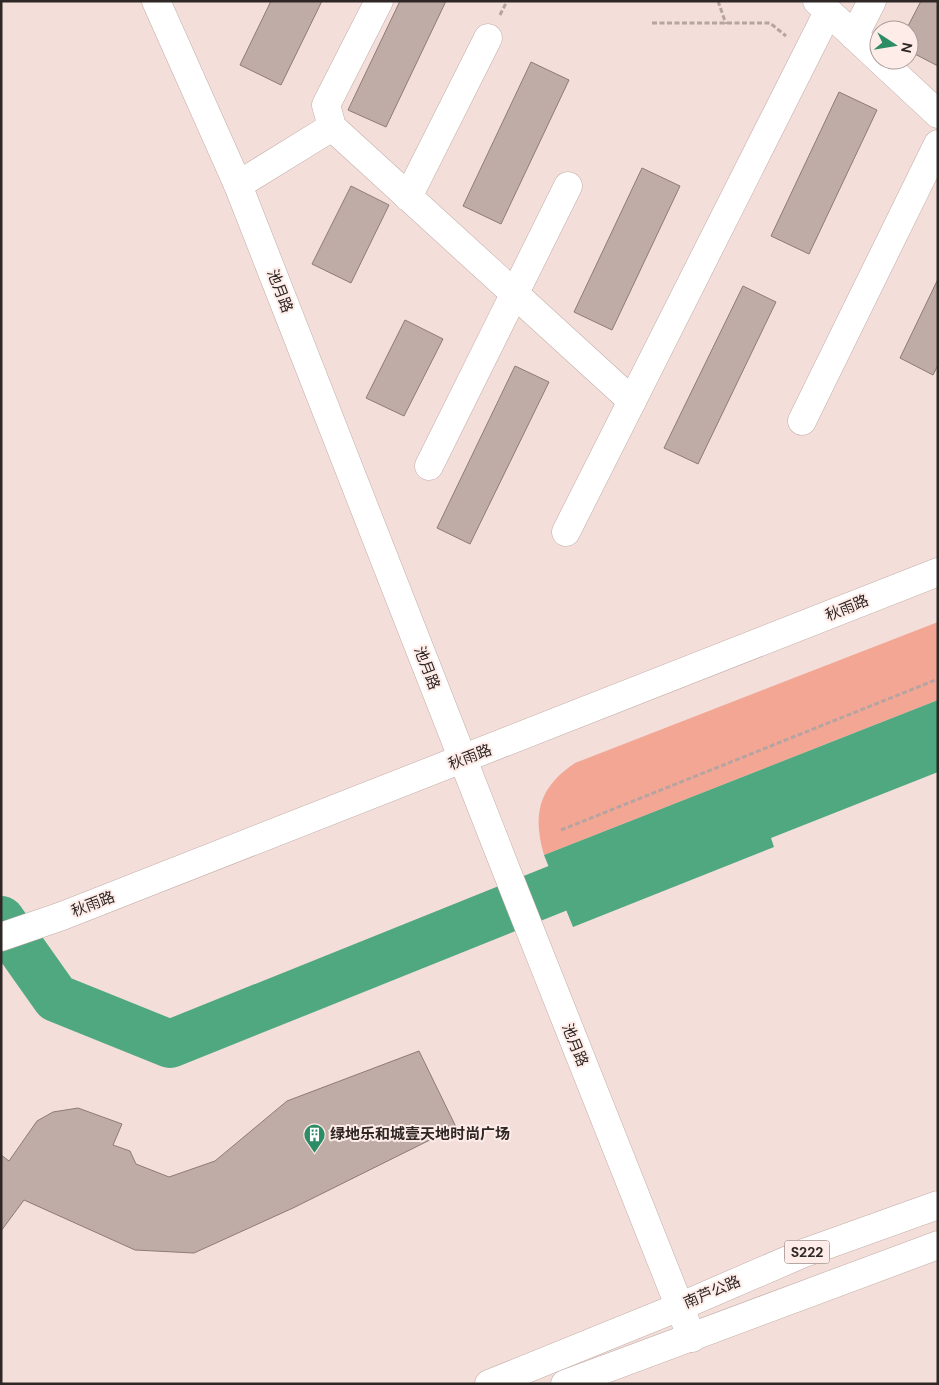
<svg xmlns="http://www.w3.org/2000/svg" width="939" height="1385" font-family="'DM Sans','Noto Sans SC',sans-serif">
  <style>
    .green { fill: #f4a694 }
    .water { fill: #4fa880 }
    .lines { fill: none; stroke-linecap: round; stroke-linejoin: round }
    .river { stroke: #4fa880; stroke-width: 48 }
    .building { fill: #c0aca7; stroke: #8e7b76 }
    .minor-casing { stroke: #c2ada8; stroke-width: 29 }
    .major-casing { stroke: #c2ada8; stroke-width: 29 }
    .path { stroke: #b5a4a0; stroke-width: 3; stroke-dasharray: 5 2.5; stroke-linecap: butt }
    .minor { stroke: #fff; stroke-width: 28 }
    .major { stroke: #fff; stroke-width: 28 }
    .labels { text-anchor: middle; stroke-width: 4; stroke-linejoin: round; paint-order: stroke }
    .shield { fill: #feece8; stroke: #6d6260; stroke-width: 1 }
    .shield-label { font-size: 14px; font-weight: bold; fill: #2f2725 }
    .street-label { font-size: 15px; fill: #2f2725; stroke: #feece8 }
    .poi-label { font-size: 15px; font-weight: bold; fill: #2f2725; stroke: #feece8; text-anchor: start }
  </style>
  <rect width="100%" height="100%" fill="#f3ded9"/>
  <!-- green -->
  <path class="green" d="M938,622V700L544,855C532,814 539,787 575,763Z"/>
  <!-- water -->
  <polygon class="water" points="938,700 938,772 771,838 774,847 573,927 544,855"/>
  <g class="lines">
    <!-- river -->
    <polyline class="river" points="1,920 56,998 170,1044 618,864"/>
  </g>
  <!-- building -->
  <g class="building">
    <polygon points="271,1 322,1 281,85 240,65"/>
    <polygon points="400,1 446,1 386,127 348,110"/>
    <polygon points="921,1 938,1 938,66 909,51 909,30 906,30"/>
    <polygon points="531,62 569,80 501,224 463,206"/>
    <polygon points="839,92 877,110 809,254 771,236"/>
    <polygon points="642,168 680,186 612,330 574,312"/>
    <polygon points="351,186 389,205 351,283 312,264"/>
    <polygon points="938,279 938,365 933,375 900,358"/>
    <polygon points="743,286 776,302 698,464 664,448"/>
    <polygon points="405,320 443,339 404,416 366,398"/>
    <polygon points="515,366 549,382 470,544 437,528"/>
    <polygon points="419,1051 456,1127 293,1208 194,1253 135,1250 24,1200 1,1231 1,1155 9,1161 37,1121 53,1112 78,1108 122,1124 113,1145 130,1151 136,1164 169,1177 215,1161 287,1101"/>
  </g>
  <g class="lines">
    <defs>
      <g id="minor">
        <polyline points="156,1 238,185 505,867 692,1338"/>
        <polyline points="379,1 326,105 332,127 632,401"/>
        <polyline points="817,1 879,59"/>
        <polyline points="854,36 872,1"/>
        <polyline points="880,60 938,114"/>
        <polyline points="238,185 332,127"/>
        <polyline points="408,197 488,38"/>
        <polyline points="802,421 938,144"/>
        <polyline points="429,466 568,186"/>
        <polyline points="566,532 828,12"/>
        <polyline points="1,937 62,916 938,572"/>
      </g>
      <g id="major">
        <polyline points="489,1384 679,1307 804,1253 938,1205"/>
        <polyline points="565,1384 938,1245"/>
      </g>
    </defs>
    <!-- minor casing -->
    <use href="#minor" class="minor-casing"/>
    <!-- major casing -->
    <use href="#major" class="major-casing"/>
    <!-- path -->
    <g class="path">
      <polyline points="718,1 726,24"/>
      <polyline points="500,15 507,1"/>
      <polyline points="652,23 770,23 786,36"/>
      <polyline points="561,830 938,679"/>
    </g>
    <!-- minor -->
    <use href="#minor" class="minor"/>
    <!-- major -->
    <use href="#major" class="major"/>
  </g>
  <!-- icons -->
  <defs>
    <symbol id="building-pin" viewBox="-11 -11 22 30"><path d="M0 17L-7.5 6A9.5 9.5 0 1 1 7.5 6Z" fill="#2c8c65" stroke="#feece8"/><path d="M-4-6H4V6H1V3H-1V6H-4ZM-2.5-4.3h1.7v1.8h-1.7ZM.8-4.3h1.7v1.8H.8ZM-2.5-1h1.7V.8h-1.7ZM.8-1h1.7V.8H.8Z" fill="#fff"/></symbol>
  </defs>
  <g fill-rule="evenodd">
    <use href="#building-pin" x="302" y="1122" width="25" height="34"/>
  </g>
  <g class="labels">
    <!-- shield labels -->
    <rect class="shield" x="784.5" y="1240.5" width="45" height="23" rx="4"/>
    <g class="shield-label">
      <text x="807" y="1257">S222</text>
    </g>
    <!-- street labels -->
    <g class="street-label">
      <text transform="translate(280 291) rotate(69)" y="5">池月路</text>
      <text transform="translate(847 608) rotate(-22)" y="5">秋雨路</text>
      <text transform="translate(427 668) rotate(69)" y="5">池月路</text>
      <text transform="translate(470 757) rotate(-21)" y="5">秋雨路</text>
      <text transform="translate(93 904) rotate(-21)" y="5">秋雨路</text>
      <text transform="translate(575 1045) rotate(68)" y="5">池月路</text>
      <text transform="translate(712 1292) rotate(-23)" y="5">南芦公路</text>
    </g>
    <!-- poi labels -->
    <g class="poi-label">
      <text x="330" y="1139">绿地乐和城壹天地时尚广场</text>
    </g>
  </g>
  <!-- border -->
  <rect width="939" height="1385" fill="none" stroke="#2f2725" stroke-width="5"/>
  <!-- north arrow -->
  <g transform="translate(894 45) rotate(102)"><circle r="24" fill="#feece8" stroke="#ab9d9a"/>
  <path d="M0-4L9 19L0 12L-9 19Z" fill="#2c8c65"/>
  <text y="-8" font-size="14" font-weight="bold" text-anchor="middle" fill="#2f2725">N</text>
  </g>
</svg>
